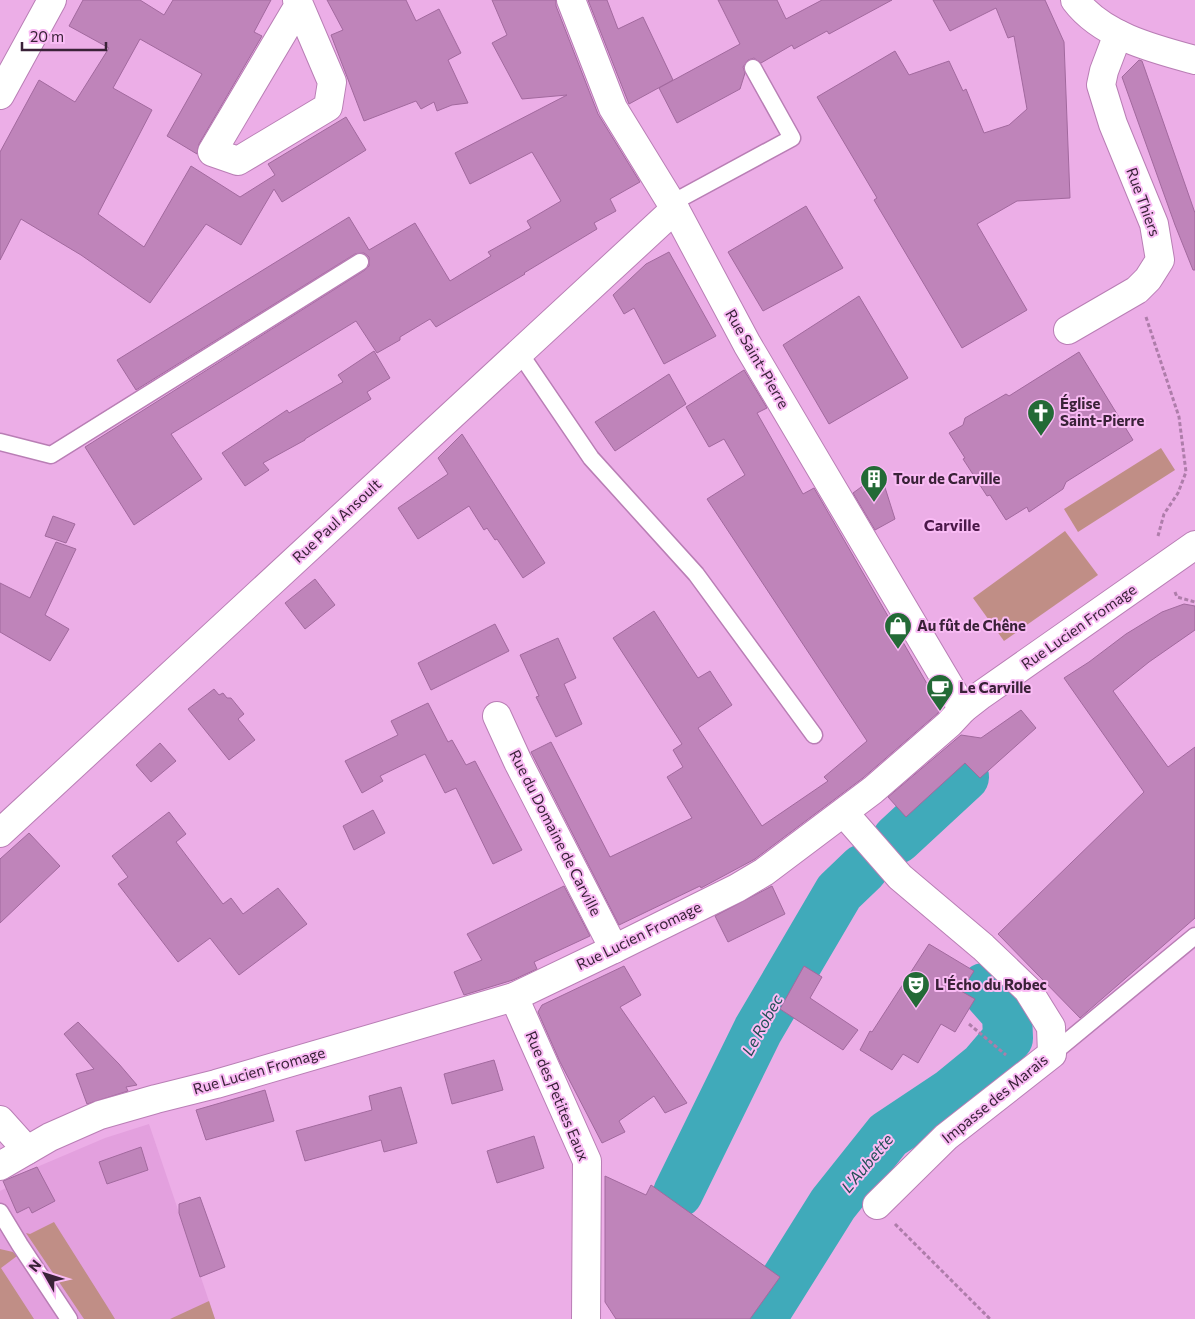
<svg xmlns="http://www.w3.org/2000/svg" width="1195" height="1319" font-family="Commissioner,sans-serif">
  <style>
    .built { fill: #e3a0de }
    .grass { fill: #c08e86 }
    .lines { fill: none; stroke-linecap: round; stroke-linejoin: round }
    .river { stroke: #40aaba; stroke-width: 50 }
    .building { fill: #bf84ba; stroke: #a2699e }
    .lane-casing { stroke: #b97eb5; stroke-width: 19 }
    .street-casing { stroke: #b97eb5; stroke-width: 30 }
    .secondary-casing { stroke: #b97eb5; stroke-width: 30 }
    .path { stroke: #ae7daa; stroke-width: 3; stroke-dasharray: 4 2.5; stroke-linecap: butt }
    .lane { stroke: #fff; stroke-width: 16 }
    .street { stroke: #fff; stroke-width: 28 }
    .secondary { stroke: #fff; stroke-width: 28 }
    .labels { text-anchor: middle; stroke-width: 4; stroke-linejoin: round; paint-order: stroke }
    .street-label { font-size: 15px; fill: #3a2238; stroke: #f9bbf4 }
    .poi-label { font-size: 15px; font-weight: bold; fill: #3a2238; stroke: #f9bbf4; text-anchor: start }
    .neighbourhood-label { font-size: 16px; font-weight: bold; fill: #4b1849; stroke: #f9bbf4 }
    .water-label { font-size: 16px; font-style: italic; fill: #214f56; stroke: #f9bbf4 }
  </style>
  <rect width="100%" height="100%" fill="#ecaee7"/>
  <!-- built -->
  <polygon class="built" points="149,1124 215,1319 0,1319 0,1191 6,1188 4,1181 105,1138"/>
  <!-- grass -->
  <g class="grass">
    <polygon points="1161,448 1175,470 1078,532 1064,509"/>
    <polygon points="1065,531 1098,575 1004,641 973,598"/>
    <polygon points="54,1222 107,1306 115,1319 84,1319 26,1233 30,1234"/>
    <polygon points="0,1249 13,1252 17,1256 1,1268 34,1319 0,1319"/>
    <polygon points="209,1301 215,1319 170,1319"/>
  </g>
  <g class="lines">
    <!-- river -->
    <g class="river">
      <polyline points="897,839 964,777"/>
      <polyline points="678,1193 758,1030 839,892 863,869"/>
      <polyline points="761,1319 833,1204 888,1135 951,1093 984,1066 1008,1038 1007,1014 984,988"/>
    </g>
  </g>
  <!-- building -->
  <g class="building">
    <polygon points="83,0 140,0 164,15 173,0 271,0 254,32 262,36 199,144 197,154 167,136 202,74 140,39 113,88 152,110 98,214 144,247 191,166 240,197 275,175 268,164 346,117 366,150 282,202 274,189 241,245 206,224 150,303 81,255 21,219 0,260 0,152 39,80 75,102 109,48 69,26"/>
    <polygon points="327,0 406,0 416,21 439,9 461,53 448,60 468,103 452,105 437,111 434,102 421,109 416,101 364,121 331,35 343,30"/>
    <polygon points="492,0 556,0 556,6 598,114 640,182 610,199 616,211 594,223 597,229 524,273 525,274 436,327 430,319 400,337 400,340 377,353 356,321 171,434 202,479 134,525 85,447 365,270 369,266 369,257 364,253 355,254 136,390 117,360 349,217 369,250 415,223 450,281 491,256 488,252 531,228 527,221 561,201 532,152 470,184 455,153 567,95 522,99 492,43 507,35"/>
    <polygon points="588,0 607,0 618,29 643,17 673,80 629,104"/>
    <polygon points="718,0 777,0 786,19 822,0 892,0 829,34 827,31 794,49 792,45 761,63 754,58 748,60 743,67 745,73 740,89 677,123 659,88 740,44"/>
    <polygon points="933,0 1045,0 1064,42 1070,198 1017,201 977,224 1027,310 962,348 874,200 877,198 817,97 895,51 909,75 949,61 963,91 966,89 984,133 1009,125 1027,109 1014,36 1008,38 996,8 950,31"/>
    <polygon points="1139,60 1142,61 1195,213 1195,270 1193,270 1175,225 1122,77"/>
    <polygon points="806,206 843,268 763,311 728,252"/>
    <polygon points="669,252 716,336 664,364 634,308 624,314 613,295 646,264"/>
    <polygon points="859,296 908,378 829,424 783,345"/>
    <polygon points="374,351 390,378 367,392 371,399 305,439 305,440 263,463 269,470 245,486 222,453 287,410 289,413 343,382 338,375"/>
    <polygon points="1079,352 1133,440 1066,482 1063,489 1029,512 1027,507 1006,520 990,495 987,496 963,459 965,458 949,433 963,425 965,418 1006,394 1009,396"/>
    <polygon points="744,370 767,408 757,413 803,494 814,488 941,708 938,713 863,778 755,859 701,888 700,886 619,925 531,752 551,742 610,857 692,818 667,777 683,767 673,750 682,744 613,638 654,611 698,678 710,671 732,705 698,728 762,826 828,781 824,777 867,741 707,499 745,475 724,439 709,447 686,407"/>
    <polygon points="669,374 686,404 615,451 595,422"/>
    <polygon points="462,434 545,563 523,578 497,539 495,540 487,528 484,530 469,506 418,539 398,508 448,474 438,458"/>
    <polygon points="875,477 877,480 882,478 895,519 875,530 853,493"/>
    <polygon points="53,516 75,524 66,543 45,536"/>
    <polygon points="56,542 76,549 45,615 69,629 50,661 0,632 0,583 30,598"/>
    <polygon points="315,579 335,605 305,629 285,603"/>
    <polygon points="1184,604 1195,606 1195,630 1149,662 1113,691 1168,767 1195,747 1195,918 1080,1018 998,934 1144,792 1064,678 1089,662 1126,634 1162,612"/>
    <polygon points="495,624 509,651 431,690 418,663"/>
    <polygon points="558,638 576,678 564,684 582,724 556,737 536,697 539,696 520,655"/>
    <polygon points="214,689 219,695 223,693 227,698 231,698 244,714 238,719 255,740 229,760 188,709"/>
    <polygon points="428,703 448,742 452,740 466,765 475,761 522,850 493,864 456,788 445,793 425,754 380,776 383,781 362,793 345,761 398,735 391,721"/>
    <polygon points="1021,710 1036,728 980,778 965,763 906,817 888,797 961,735 981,738"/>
    <polygon points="160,743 176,761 151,782 136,765"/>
    <polygon points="373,810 385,833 354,850 343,826"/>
    <polygon points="169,812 186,834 176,842 223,904 231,898 243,914 278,888 307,924 239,975 210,938 178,962 118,884 128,877 112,856"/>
    <polygon points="29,833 60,866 0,923 0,859"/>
    <polygon points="564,886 590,936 534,962 537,969 513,980 464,995 454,972 482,960 467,934"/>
    <polygon points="772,886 785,914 728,942 715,916"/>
    <polygon points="929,944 974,971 961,991 975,999 955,1032 941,1024 918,1063 903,1054 892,1070 860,1050 870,1031 872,1032"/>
    <polygon points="624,966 641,995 620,1007 687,1103 665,1113 654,1096 619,1121 625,1132 602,1143 560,1062 538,1012 542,1005"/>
    <polygon points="804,966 822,977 810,998 858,1030 843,1050 780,1009"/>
    <polygon points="78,1022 119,1064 137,1085 126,1087 128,1091 87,1104 76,1074 94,1069 64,1034"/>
    <polygon points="494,1060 503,1090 452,1104 444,1074"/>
    <polygon points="401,1087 417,1143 384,1152 381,1140 305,1161 296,1131 372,1110 369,1096"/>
    <polygon points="265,1090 274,1121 206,1140 196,1110"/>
    <polygon points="534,1136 544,1168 497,1183 487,1151"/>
    <polygon points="141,1147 148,1170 107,1184 99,1162"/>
    <polygon points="37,1167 55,1201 32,1213 29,1207 17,1213 3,1181"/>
    <polygon points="605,1176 646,1195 651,1185 780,1277 750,1319 616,1319 605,1302"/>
    <polygon points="200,1197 225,1267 200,1277 179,1213 179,1204"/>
  </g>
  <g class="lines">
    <defs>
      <g id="lane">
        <polyline points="672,203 792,138 753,68"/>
        <polyline points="519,352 591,458 696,574 814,735"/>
        <polyline points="0,442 51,455 360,262"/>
        <polyline points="1052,1054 1195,936"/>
        <polyline points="0,1212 20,1245 69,1319"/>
      </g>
      <g id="street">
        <polyline points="297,0 332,82 328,107 238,161 212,152 299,5"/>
        <polyline points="571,0 613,108 675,209 747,344 963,709"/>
        <polyline points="1068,330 1137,290 1148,279 1160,260 1154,224 1113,124 1101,85 1104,71 1118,34"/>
        <polyline points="497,716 518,762 614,949"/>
        <polyline points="844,813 900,877 983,947 1028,990 1051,1027 1052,1054 946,1137 877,1205"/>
        <polyline points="0,833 675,209"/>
        <polyline points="514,997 587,1161 586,1319"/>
        <polyline points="0,1120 27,1150"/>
      </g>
      <g id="secondary">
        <path d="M1075,0C1102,36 1154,49 1195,60"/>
        <polyline points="0,95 52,0"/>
        <polyline points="0,1166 50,1137 100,1115 156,1099 216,1084 514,997 614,949 737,888 764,872 873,790 949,724 963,709 981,695 1195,545"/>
      </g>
    </defs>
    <!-- lane casing -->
    <use href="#lane" class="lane-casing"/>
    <!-- street casing -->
    <use href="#street" class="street-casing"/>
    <!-- secondary casing -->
    <use href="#secondary" class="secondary-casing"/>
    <!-- path -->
    <g class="path">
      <polyline points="1146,317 1179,417 1186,472 1178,493 1164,514 1158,536"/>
      <polyline points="1175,592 1177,597 1195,602"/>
      <polyline points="969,1024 1006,1055"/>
      <polyline points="895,1224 990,1319"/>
    </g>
    <!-- lane -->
    <use href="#lane" class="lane"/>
    <!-- street -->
    <use href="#street" class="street"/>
    <!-- secondary -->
    <use href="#secondary" class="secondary"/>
  </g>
  <!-- icons -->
  <defs>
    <symbol id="church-pin" viewBox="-11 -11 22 30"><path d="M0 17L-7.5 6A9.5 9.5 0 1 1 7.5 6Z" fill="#236a36" stroke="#f9bbf4"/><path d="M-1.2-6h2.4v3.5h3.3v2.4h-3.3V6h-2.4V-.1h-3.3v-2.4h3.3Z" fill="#fff"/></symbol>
    <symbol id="building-pin" viewBox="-11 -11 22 30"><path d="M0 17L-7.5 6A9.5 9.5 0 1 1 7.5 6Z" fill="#236a36" stroke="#f9bbf4"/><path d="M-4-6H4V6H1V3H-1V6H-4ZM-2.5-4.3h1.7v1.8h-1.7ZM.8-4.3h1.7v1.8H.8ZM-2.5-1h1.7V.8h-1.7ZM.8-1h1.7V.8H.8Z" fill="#fff"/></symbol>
    <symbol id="shop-pin" viewBox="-11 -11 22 30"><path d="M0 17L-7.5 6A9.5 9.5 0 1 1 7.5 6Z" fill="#236a36" stroke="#f9bbf4"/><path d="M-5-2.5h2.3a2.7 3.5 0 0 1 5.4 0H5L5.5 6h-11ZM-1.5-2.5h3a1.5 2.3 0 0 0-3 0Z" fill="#fff"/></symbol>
    <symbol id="cafe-pin" viewBox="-11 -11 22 30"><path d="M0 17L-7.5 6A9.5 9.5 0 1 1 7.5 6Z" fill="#236a36" stroke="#f9bbf4"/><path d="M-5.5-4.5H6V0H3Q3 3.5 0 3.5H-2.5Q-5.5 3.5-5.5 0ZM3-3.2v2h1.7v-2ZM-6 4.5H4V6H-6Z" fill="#fff"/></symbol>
    <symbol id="theatre-pin" viewBox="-11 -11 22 30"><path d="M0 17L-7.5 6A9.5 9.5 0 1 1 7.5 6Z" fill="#236a36" stroke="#f9bbf4"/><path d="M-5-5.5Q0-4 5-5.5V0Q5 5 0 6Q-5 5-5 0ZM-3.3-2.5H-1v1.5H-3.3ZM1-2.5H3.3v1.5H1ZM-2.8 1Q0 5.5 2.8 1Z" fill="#fff"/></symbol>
  </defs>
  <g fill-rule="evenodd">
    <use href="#church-pin" x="1025" y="397" width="32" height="43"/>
    <use href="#building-pin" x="858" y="463" width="32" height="43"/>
    <use href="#shop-pin" x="882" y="610" width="32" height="43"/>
    <use href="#cafe-pin" x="924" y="672" width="32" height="43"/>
    <use href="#theatre-pin" x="900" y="969" width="32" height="43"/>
  </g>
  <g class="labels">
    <!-- street labels -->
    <g class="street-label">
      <text transform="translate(1143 202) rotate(70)" y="5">Rue Thiers</text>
      <text transform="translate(757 359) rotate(60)" y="5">Rue Saint-Pierre</text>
      <text transform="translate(337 521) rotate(-43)" y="5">Rue Paul Ansoult</text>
      <text transform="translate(1079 627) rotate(-35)" y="5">Rue Lucien Fromage</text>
      <text transform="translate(555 833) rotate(63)" y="5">Rue du Domaine de Carville</text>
      <text transform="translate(639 936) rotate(-26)" y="5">Rue Lucien Fromage</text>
      <text transform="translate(259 1071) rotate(-16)" y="5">Rue Lucien Fromage</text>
      <text transform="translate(557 1096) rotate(67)" y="5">Rue des Petites Eaux</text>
      <text transform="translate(995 1099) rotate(-39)" y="5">Impasse des Marais</text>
    </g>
    <!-- poi labels -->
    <g class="poi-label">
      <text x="1060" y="409">Église<tspan x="1060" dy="17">Saint-Pierre</tspan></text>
      <text x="893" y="484">Tour de Carville</text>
      <text x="917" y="631">Au fût de Chêne</text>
      <text x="959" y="693">Le Carville</text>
      <text x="935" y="990">L'Écho du Robec</text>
    </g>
    <!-- neighbourhood labels -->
    <g class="neighbourhood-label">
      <text x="952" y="531">Carville</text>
    </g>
    <!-- water labels -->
    <g class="water-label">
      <text transform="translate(762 1025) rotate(-61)" y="6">Le Robec</text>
      <text transform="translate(867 1163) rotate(-50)" y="6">L'Aubette</text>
    </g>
  </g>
  <!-- north arrow -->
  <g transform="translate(45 1274) rotate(309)" stroke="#f9bbf4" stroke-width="4" paint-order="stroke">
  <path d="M0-4L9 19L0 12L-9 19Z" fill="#3a2238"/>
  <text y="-8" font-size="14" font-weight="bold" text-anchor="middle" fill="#3a2238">N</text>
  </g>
  <!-- scale -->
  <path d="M22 42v8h84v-8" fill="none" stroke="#3a2238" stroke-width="2.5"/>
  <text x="30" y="42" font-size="15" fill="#3a2238" stroke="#f9bbf4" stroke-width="4" paint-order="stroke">20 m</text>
</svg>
